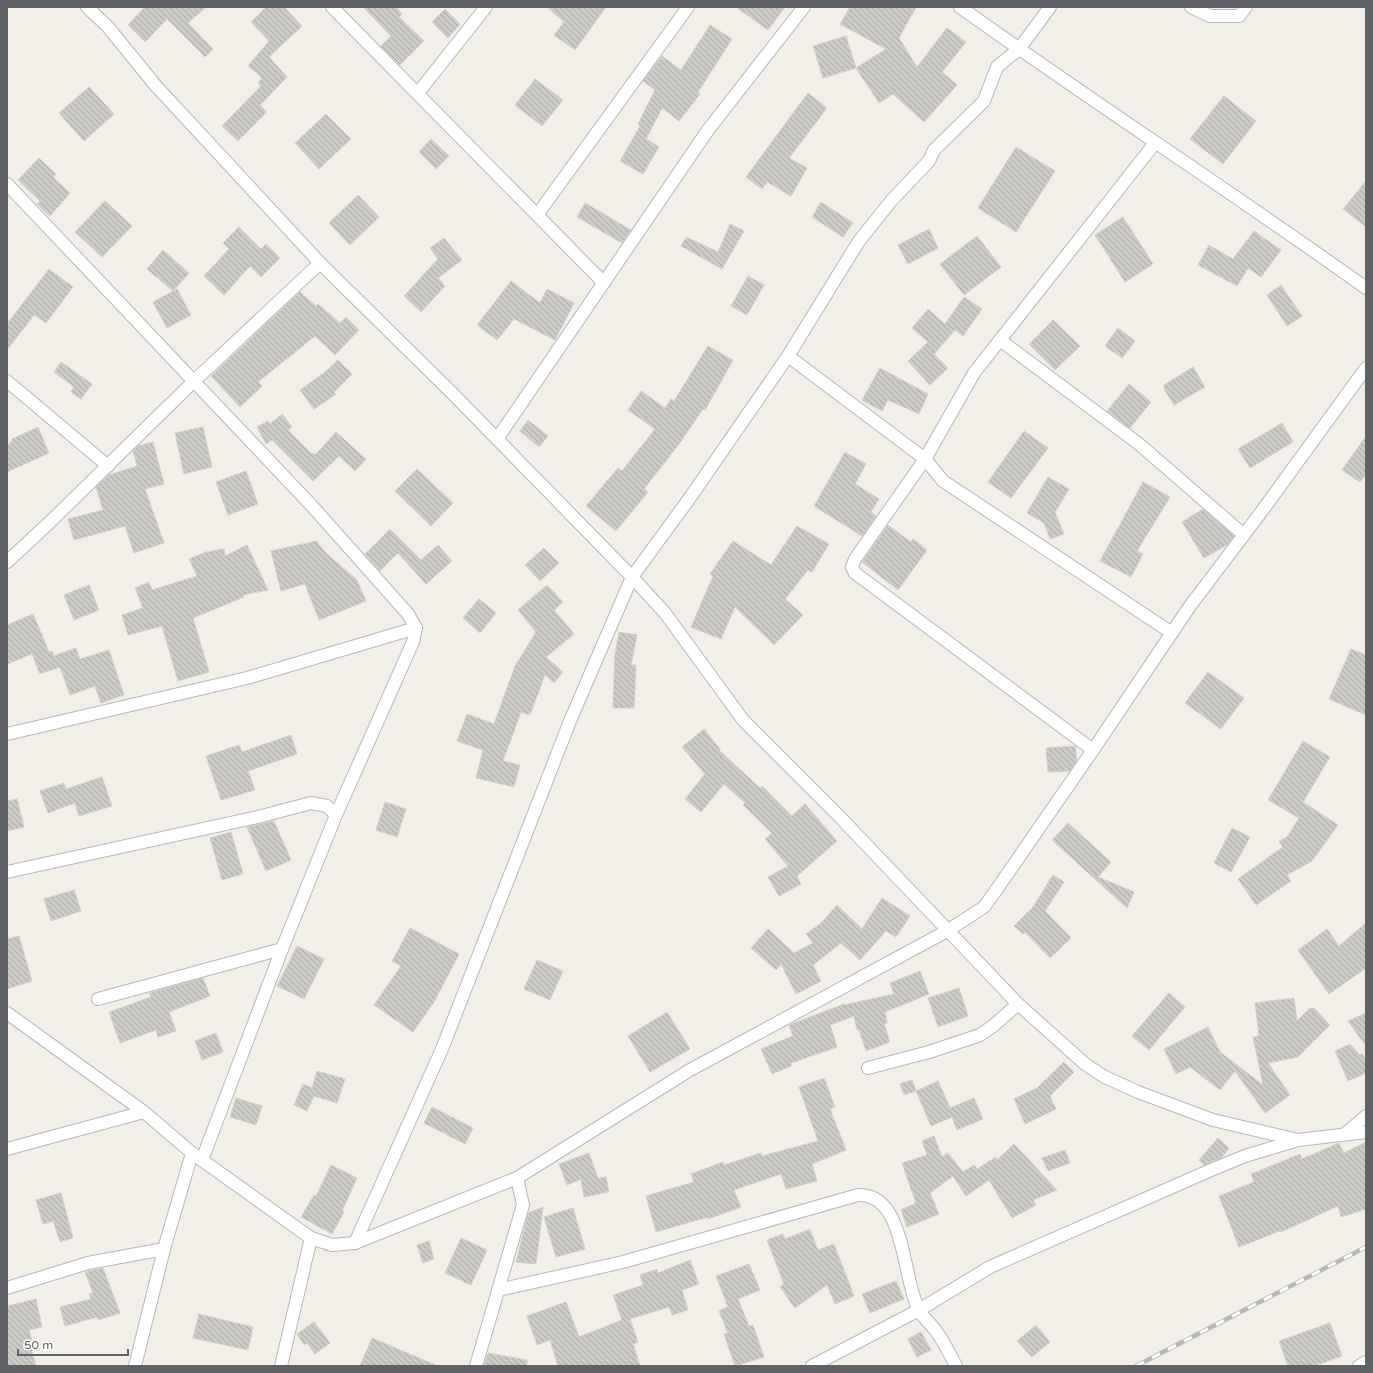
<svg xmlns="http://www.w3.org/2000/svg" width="1373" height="1373" font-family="'Varela Round',sans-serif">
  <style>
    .building { fill: url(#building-back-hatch); stroke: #d6d1c6 }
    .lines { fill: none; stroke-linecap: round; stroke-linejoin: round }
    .minor-casing { stroke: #b5b8bc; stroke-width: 14 }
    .minor { stroke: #fff; stroke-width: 12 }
    .rail-casing { stroke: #b6b7b8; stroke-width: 4.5 }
    .rail { stroke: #fff; stroke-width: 3; stroke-dasharray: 9; stroke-linecap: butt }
  </style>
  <defs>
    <pattern id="building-back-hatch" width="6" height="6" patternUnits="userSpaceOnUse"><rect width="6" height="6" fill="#cccac5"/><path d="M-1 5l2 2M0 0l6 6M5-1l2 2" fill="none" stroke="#a9a8a4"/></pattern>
  </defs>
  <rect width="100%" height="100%" fill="#f1efe8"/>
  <!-- building -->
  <g class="building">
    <polygon points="145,7 206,7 188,23 213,49 205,57 167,19 145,42 128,25"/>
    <polygon points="266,7 284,7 302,26 269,57 287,77 260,105 267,112 238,141 222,126 261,86 258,83 262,78 248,66 269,41 251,22"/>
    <polygon points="363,7 396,7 402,14 399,17 424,41 400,65 381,46 391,36"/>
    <polygon points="547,7 606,7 575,50 554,35 564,22"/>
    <polygon points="736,7 785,7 768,30"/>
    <polygon points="850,7 916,7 899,38 917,67 947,28 966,42 942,72 957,85 924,122 893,94 879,103 856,68 886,49 840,24"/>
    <polygon points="445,9 460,24 448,38 432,22"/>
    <polygon points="710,25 732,39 698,92 700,94 679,121 662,108 646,139 659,147 643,174 620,161 640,126 638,124 655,90 643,81 662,56 681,70"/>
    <polygon points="846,36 856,68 823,78 813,46"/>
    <polygon points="535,79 563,100 542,126 515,105"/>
    <polygon points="89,87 114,114 84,141 59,113"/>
    <polygon points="808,93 827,108 789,158 807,168 791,196 767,182 762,189 746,177"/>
    <polygon points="1224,96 1256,121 1223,164 1190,139"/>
    <polygon points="326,114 351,139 319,169 295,143"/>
    <polygon points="431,139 449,156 436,169 419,152"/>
    <polygon points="1016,147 1055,171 1016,232 978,208"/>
    <polygon points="39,158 56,174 53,177 70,193 50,216 37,204 40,201 18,180"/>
    <polygon points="1366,181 1366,227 1343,209"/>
    <polygon points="358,195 379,217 350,245 329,223"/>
    <polygon points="105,201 132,226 102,257 75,232"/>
    <polygon points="821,202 853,223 843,237 812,217"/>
    <polygon points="585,203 631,230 622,243 577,217"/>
    <polygon points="1123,217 1153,264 1125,282 1095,235"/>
    <polygon points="730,224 744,231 722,269 681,246 686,237 718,252"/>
    <polygon points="239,227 261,249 266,244 280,258 261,277 250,266 224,295 204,276 229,249 223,243"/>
    <polygon points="929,229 938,248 908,264 898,245"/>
    <polygon points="1254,231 1281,250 1261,277 1248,268 1237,286 1198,265 1209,245 1233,259"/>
    <polygon points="977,236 1001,267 964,295 940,264"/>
    <polygon points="444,238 462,260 438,278 445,286 421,312 404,296 438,259 430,248"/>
    <polygon points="163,250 189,273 173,291 147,269"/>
    <polygon points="49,269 73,287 46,323 34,315 7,350 7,324"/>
    <polygon points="748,276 764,285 747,315 731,306"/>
    <polygon points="511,281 540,303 547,289 574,303 555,340 514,319 497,340 477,325"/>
    <polygon points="1281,285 1302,316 1287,326 1267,295"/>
    <polygon points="177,289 191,315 167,328 153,302"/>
    <polygon points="300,292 316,306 318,304 340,323 346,317 359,330 335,355 315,336 258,382 262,386 240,407 211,376"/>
    <polygon points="964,297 982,309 963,336 955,330 934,354 948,368 930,385 908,361 928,342 912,328 928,309 945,324"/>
    <polygon points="1053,320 1080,346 1055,370 1029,344"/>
    <polygon points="1118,328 1135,341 1122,358 1105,346"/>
    <polygon points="708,346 733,360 705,410 703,409 679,444 644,489 648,492 616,531 586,506 618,468 622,471 655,429 628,410 641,391 665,408 671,399 674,401"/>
    <polygon points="338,360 352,374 334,392 336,394 314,409 300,390 325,372"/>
    <polygon points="61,362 92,384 81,399 71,392 74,387 54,372"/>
    <polygon points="1193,367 1205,387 1174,405 1164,389 1164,385"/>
    <polygon points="880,368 928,394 919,414 888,400 882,411 862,400"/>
    <polygon points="1129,384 1151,402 1130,428 1107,411"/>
    <polygon points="282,414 292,427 288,430 312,454 313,453 315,455 336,432 366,459 355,471 339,456 313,481 272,440 266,444 257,427 268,421 270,424"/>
    <polygon points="528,420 548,436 539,447 520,431"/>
    <polygon points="1282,423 1293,442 1250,468 1238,449"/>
    <polygon points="38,427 49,453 7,472 7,446 12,441 12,439"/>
    <polygon points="203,427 212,467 184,474 175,433"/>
    <polygon points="1024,431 1048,448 1011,498 988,482"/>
    <polygon points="1366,436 1366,474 1360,482 1342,470"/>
    <polygon points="153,442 164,484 145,489 164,543 134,553 125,526 74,540 68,519 103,510 96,487 109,475 137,466 133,451 138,446"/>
    <polygon points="845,452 866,464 855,484 879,499 871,512 876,516 862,536 814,506"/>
    <polygon points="417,469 453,503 431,526 395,491"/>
    <polygon points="246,471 258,504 228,515 216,482"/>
    <polygon points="1048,477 1069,489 1055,512 1064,534 1050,539 1044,523 1027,513"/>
    <polygon points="1143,482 1170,497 1137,551 1143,554 1131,577 1100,561"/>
    <polygon points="1203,509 1234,536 1227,545 1204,558 1182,522"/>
    <polygon points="888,525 911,542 913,539 927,550 898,590 862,562"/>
    <polygon points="797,526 829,544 812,572 808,570 785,599 803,615 774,645 735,607 721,639 691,627 713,576 710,574 733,541 771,565"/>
    <polygon points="390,529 421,560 438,545 452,561 426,584 398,553 380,571 365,554"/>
    <polygon points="316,541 327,554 357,580 366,601 319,620 305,584 281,591 271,551"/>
    <polygon points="247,545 268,590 243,595 244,597 193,618 209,672 178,681 162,626 128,635 122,615 143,608 135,588 149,582 152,590 197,576 189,559 206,552 224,549 225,556"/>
    <polygon points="544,548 559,563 540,581 525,565"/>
    <polygon points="89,585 99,610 74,620 64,595"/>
    <polygon points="547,585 563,602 554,610 574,634 546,657 563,672 554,683 545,675 530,715 521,712 503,761 520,765 514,787 476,778 483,750 457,741 467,714 494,724 515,666 536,632 518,610"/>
    <polygon points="479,599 496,613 480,633 463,618"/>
    <polygon points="33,614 49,652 52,651 54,656 76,648 80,659 109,650 124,695 101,703 95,686 70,695 60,667 40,674 32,654 7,664 7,625"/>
    <polygon points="619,632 637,635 631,665 636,665 634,708 613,708 615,654"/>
    <polygon points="1351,649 1366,655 1366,715 1329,699"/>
    <polygon points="1208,672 1244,698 1221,729 1185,703"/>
    <polygon points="704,729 720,749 719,750 760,788 762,786 792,816 805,804 837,841 797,876 801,884 779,896 768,877 788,866 765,839 772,833 743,805 745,803 724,784 701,812 685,799 705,774 682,747"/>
    <polygon points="291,735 297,754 248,771 255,790 221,800 206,756 239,745 242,752"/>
    <polygon points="1303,741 1330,757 1303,802 1338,825 1312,861 1287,875 1291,881 1256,905 1238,879 1283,847 1279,841 1287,837 1299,818 1268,800"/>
    <polygon points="1075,746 1077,760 1070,771 1048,772 1046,748"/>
    <polygon points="102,777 112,806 79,816 75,803 48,813 40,791 64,783 66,789"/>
    <polygon points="17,799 24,827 7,831 7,801"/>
    <polygon points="385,802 406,809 397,837 376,830"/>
    <polygon points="274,821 291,860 266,871 247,827"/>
    <polygon points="1068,823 1111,862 1098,877 1134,892 1127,908 1052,840"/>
    <polygon points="1232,828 1250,837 1231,872 1214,863"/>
    <polygon points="231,832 243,874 222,880 210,838"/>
    <polygon points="1053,875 1064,882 1045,911 1071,938 1050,958 1025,932 1023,934 1014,926 1033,907"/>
    <polygon points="74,890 81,911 51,921 44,899"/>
    <polygon points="882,898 910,916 896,937 886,931 860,960 841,943 813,965 821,981 796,994 781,964 776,970 751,948 768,929 794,953 813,943 806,934 820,924 837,905 862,929"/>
    <polygon points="1366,923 1366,968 1329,994 1298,950 1327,929 1339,946"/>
    <polygon points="410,928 459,954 434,1002 413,1032 374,1005 401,966 392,961"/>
    <polygon points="19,936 32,981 7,989 7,939"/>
    <polygon points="297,946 324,959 304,999 277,986"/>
    <polygon points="537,960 563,971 550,1000 524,989"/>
    <polygon points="920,971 929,994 885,1012 887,1023 884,1024 890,1042 866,1051 859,1030 857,1030 854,1016 830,1025 837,1047 791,1063 791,1066 772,1074 761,1049 793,1036 789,1025 844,1004 844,1005 894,994 890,983"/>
    <polygon points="203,978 210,996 169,1012 176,1031 158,1037 156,1030 120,1043 109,1012 151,997 149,993"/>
    <polygon points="959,988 968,1016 938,1027 928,998"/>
    <polygon points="1169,993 1185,1007 1149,1050 1132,1036"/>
    <polygon points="1294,998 1297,1021 1310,1008 1314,1008 1330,1025 1298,1057 1268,1063 1290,1095 1265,1113 1235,1071 1220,1090 1190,1067 1176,1074 1164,1049 1208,1027 1220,1052 1263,1085 1253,1037 1259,1036 1255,1003"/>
    <polygon points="667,1012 690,1049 650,1072 628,1036"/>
    <polygon points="1366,1013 1366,1046 1348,1021"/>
    <polygon points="216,1033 223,1052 202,1060 195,1041"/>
    <polygon points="1350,1044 1360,1055 1362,1053 1366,1061 1366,1073 1348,1081 1335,1051"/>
    <polygon points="1064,1062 1074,1072 1050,1096 1056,1109 1025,1124 1014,1099 1037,1088"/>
    <polygon points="317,1071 345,1079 337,1103 314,1096 307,1111 294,1105 303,1084 312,1088"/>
    <polygon points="824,1078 835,1107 830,1109 846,1150 812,1164 817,1181 786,1189 781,1174 734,1190 741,1207 708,1219 708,1217 656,1232 646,1196 694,1182 691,1174 723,1162 724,1165 761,1153 762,1156 818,1141 799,1087"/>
    <polygon points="912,1080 916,1091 904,1095 900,1084"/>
    <polygon points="938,1081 950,1108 974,1098 983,1119 957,1130 952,1117 931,1126 916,1091"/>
    <polygon points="236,1098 262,1106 256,1125 230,1117"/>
    <polygon points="432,1107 473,1128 465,1144 424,1123"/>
    <polygon points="934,1136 942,1157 948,1153 963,1172 974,1165 977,1169 996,1157 997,1160 1014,1144 1057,1190 1033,1200 1036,1205 1012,1218 989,1180 966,1196 953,1176 930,1193 939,1214 907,1227 901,1210 916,1203 902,1163 927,1155 922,1141"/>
    <polygon points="1218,1138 1229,1148 1221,1158 1204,1165 1199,1160"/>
    <polygon points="1366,1142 1366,1209 1341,1217 1338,1206 1281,1232 1280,1231 1239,1247 1219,1196 1254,1182 1251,1174 1300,1154 1302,1159 1339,1143 1344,1153"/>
    <polygon points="1065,1150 1070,1163 1048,1171 1042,1158"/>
    <polygon points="589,1153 598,1178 606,1177 609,1192 584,1197 581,1179 567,1185 559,1164"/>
    <polygon points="331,1165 357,1178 342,1211 344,1212 332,1234 301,1217 314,1195 316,1196"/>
    <polygon points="61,1193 73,1238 60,1242 53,1221 43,1224 36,1200"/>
    <polygon points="543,1207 536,1264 516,1262 528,1213"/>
    <polygon points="573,1208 585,1249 556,1257 544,1217"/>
    <polygon points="810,1229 818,1250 834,1244 854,1296 835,1304 827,1285 795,1308 780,1287 784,1284 767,1240 783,1234 785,1239"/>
    <polygon points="461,1238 487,1250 471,1285 445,1273"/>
    <polygon points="429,1241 434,1259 423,1263 417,1245"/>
    <polygon points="690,1260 699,1284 682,1290 688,1310 672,1315 669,1307 630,1319 638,1342 633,1344 640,1366 558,1366 550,1340 537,1345 527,1316 566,1302 579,1337 622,1320 613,1295 643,1285 640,1275 657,1269 658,1273"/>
    <polygon points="749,1264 760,1290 738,1299 749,1326 753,1325 764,1357 735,1366 724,1334 728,1333 719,1311 728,1307 716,1276"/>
    <polygon points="103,1268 120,1313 98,1320 97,1317 65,1326 60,1307 91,1299 89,1294 93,1293 85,1272"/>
    <polygon points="896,1281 904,1299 870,1313 862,1294"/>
    <polygon points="36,1299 42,1327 29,1330 34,1347 31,1348 36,1366 7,1366 7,1306"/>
    <polygon points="199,1314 253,1327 248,1350 193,1338"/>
    <polygon points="314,1322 330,1343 315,1354 307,1343 304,1345 297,1334"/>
    <polygon points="1330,1323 1342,1356 1314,1366 1288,1366 1279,1341"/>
    <polygon points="1036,1325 1050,1342 1032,1357 1017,1341"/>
    <polygon points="921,1332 931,1350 917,1357 908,1339"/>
    <polygon points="372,1338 438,1366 360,1366"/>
    <polygon points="488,1353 527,1360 527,1366 484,1366"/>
  </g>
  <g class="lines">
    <defs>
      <g id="minor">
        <polyline points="87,7 108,27 156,86 320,263 453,394 632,577 665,613 743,720 837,814 1018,1004 1085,1064 1103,1076 1138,1092 1213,1120 1298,1140"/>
        <polyline points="332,7 604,283"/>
        <path d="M960,7C1094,103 1232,192 1366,288"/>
        <polyline points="1191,7 1210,16 1239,16 1246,7"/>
        <polyline points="418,93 486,7"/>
        <polyline points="7,184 312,506 408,614 416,628 413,642 336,815 282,949 202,1160"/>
        <polyline points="537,215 688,7"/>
        <polyline points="1000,340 1139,444 1244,535"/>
        <polyline points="788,356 925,459 943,481 1172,633"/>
        <polyline points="7,381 108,466"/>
        <polyline points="497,439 708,130 804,7"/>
        <polyline points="7,562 50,522 194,381 320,263"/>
        <polyline points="7,734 247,678 416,628"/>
        <polyline points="1093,750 855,573 852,567 855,559 925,459 974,373 1155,143"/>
        <polyline points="7,872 258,817 311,803 327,806 336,815"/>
        <polyline points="98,999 282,949"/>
        <polyline points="7,1013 144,1112 192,1153 311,1238 332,1245 355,1243 517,1178 690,1070 947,931 984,907 999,886 1093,750 1190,606 1262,511 1366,368"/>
        <polyline points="868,1068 929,1052 980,1035 993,1026 1018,1004"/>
        <polyline points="1346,1133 1366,1116"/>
        <polyline points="7,1149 144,1112"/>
        <polyline points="355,1243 442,1049 570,721 632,577 689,499 788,356 859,241 891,201 929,161 934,150 984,101 997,67 1019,49 1050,7"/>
        <polyline points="7,1288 88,1263 164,1249"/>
        <path d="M498,1290L623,1262L858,1195C906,1193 902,1279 919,1310C923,1318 931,1324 936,1331C944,1342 950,1354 956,1366"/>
        <polyline points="135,1366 164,1249 192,1153"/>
        <polyline points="281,1366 311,1238"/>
        <polyline points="476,1366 523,1205 517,1178"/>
        <polyline points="812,1366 919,1310 990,1267 1211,1170 1245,1156 1298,1140 1366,1132"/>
        <polyline points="1359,1366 1366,1362"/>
      </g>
    </defs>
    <!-- minor casing -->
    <use href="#minor" class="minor-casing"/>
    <!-- minor -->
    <use href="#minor" class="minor"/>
    <defs>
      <polyline id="rail" points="1136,1366 1366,1247"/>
    </defs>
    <!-- rail casing -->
    <use href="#rail" class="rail-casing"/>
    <!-- rail -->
    <use href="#rail" class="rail"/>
  </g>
  <!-- border -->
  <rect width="1373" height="1373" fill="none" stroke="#5f6368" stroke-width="16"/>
  <!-- scale -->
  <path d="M18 1349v6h110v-6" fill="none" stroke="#5f6368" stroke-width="2"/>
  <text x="24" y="1349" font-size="12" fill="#5f6368" stroke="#ffffff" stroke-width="3" paint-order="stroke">50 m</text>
</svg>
